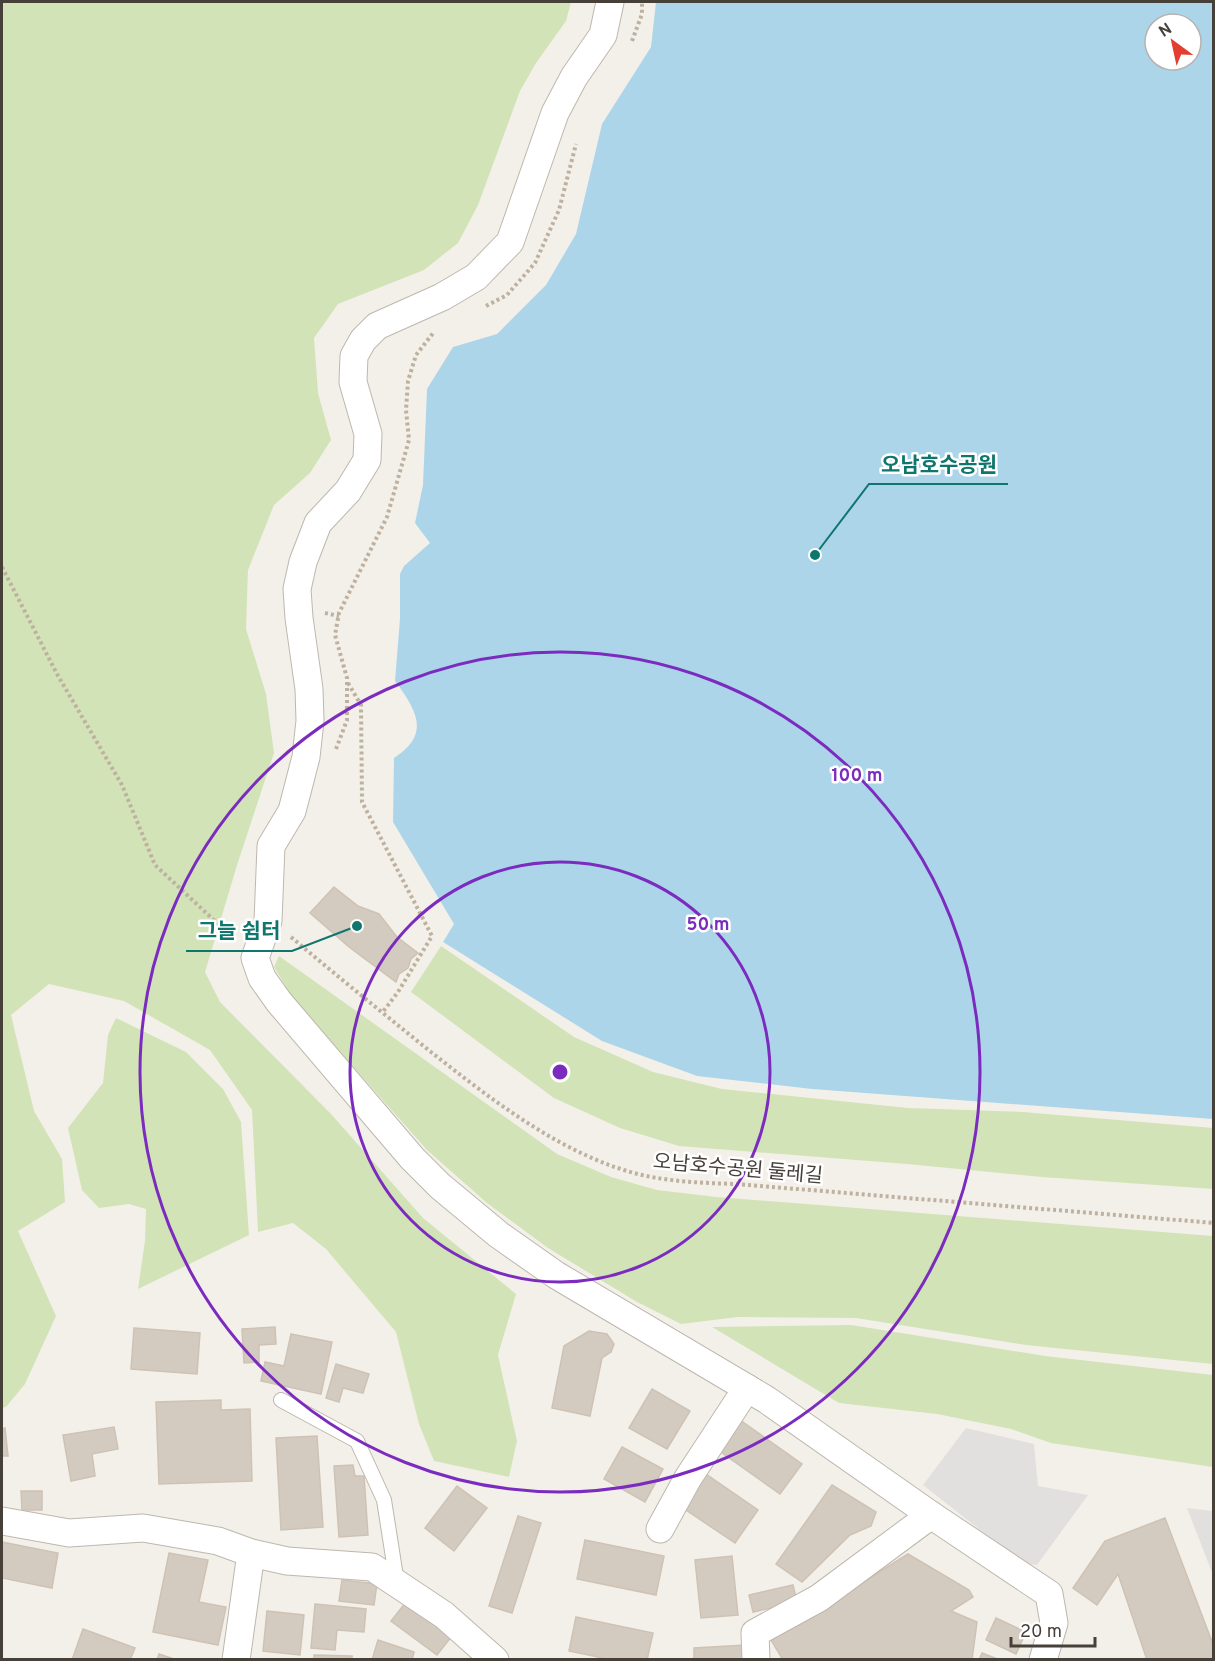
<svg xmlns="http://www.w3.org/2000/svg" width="1215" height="1661" font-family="Overpass,'Noto Sans KR',sans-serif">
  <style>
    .green { fill: #d2e3b7 }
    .parking { fill: #e2e0de }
    .water { fill: #add5e9; fill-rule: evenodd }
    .building { fill: #d4cbc0; stroke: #cec2b4; stroke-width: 1.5 }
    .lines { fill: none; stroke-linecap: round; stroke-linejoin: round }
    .service-casing { stroke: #beb7ad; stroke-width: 16 }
    .minor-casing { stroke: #beb7ad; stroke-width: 29 }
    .path { stroke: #beb1a0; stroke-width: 4; stroke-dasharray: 3 3; stroke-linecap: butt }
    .service { stroke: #fff; stroke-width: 14 }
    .minor { stroke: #fff; stroke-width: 27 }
    .ring { fill: none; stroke: #7b2cbf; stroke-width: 3 }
    .labels { text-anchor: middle; stroke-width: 5; stroke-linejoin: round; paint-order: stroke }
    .street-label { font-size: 20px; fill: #464039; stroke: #fff }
    .centre { fill: #7b2cbf; stroke: #fff; stroke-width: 3 }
    .ring-label { font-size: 18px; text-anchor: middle; font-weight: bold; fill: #7b2cbf; stroke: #fff; stroke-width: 5; stroke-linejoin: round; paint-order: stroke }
    .leader { fill: none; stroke: #0f766e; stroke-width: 2 }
    .callout-dot { fill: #0f766e; stroke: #fff; stroke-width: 2 }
    .callout-label { font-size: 21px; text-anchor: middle; font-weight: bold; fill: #0f766e; stroke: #fff; stroke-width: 5; stroke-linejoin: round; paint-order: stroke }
  </style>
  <rect width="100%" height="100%" fill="#f3f0ea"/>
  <!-- green -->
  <g class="green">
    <polygon points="2,2 571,2 566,21 536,63 520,91 478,205 458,243 424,270 338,304 314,338 318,393 331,440 310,473 274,505 248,570 246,629 266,694 274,753 238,862 205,972 220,1002 331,1114 423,1218 516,1294 498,1355 517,1441 509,1477 434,1461 419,1424 396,1332 326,1249 293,1223 258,1232 252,1110 210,1050 124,1001 49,984 11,1015 34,1111 62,1159 65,1202 18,1231 56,1316 25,1384 6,1407 2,1408"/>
    <polygon points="441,946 574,1037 653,1072 722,1089 908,1108 1023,1112 1213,1128 1213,1189 1042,1177 907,1164 679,1146 620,1128 554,1098 411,992"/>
    <polygon points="279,956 557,1154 611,1177 657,1190 716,1197 1213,1236 1213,1364 1026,1345 856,1318 738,1317 681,1324 637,1302 548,1248 487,1203 427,1150 295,1001 274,967"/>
    <polygon points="116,1018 186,1052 223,1089 241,1122 249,1235 138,1289 145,1241 146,1209 129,1204 99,1208 82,1190 68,1128 103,1083 108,1035"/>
    <polygon points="851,1325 1045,1356 1213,1375 1213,1467 1051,1443 1011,1429 937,1414 839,1403 712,1327"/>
  </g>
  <!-- parking -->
  <g class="parking">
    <polygon points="966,1428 1034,1444 1038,1486 1088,1495 1037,1565 1022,1563 923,1485"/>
    <polygon points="1187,1508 1213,1511 1213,1575"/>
  </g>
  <!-- water -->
  <path class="water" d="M656,2H1213V1119L812,1089L697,1076L602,1041L443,942L454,924L393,822L394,758C431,734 417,711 395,681L400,619V574L404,566L430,543L415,523L423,485L427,389L453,347L497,334L546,285L576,234L602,124L651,47ZM1155,24H1191V60H1155Z"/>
  <!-- building -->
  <g class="building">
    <polygon points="334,887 358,906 379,914 397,937 418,953 411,959 408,968 399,974 396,982 349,947 310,913"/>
    <polygon points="275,1327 276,1344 259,1345 259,1362 244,1363 242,1329"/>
    <polygon points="134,1328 200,1333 197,1374 131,1369"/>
    <polygon points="589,1331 607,1334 614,1344 611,1352 602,1358 590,1416 552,1408 564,1346"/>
    <polygon points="291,1334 332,1342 321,1394 261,1381 265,1362 284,1366"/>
    <polygon points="336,1364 369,1374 363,1393 343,1388 339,1402 326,1398"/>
    <polygon points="652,1389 690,1411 667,1449 629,1428"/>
    <polygon points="221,1400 221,1410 250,1409 252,1481 159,1484 156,1402"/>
    <polygon points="740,1420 802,1464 780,1494 718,1450"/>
    <polygon points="114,1427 118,1449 92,1454 95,1476 71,1481 63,1435"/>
    <polygon points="5,1428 8,1456 2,1456 2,1429"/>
    <polygon points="317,1436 323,1527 281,1530 276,1438"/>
    <polygon points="622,1447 663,1469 645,1502 604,1479"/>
    <polygon points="353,1465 355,1476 364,1476 368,1535 339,1537 334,1466"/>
    <polygon points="706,1474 758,1510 735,1543 683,1508"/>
    <polygon points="832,1485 876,1512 871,1526 850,1535 802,1582 776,1564"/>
    <polygon points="457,1486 487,1508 454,1551 425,1528"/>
    <polygon points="21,1491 42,1491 42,1510 22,1510"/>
    <polygon points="518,1516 541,1523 512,1613 489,1606"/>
    <polygon points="1165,1518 1214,1647 1214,1660 1147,1660 1118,1574 1097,1605 1073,1588 1105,1541"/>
    <polygon points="585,1540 664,1556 656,1595 577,1579"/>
    <polygon points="2,1542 58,1553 52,1588 2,1578"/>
    <polygon points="169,1553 208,1560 199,1602 226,1607 218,1645 153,1632"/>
    <polygon points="908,1554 969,1590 973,1597 951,1611 977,1622 972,1660 783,1660 771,1640"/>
    <polygon points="732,1556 738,1615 701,1618 695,1560"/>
    <polygon points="342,1580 377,1584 374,1605 339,1601"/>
    <polygon points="793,1585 797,1602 753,1612 749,1595"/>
    <polygon points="406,1602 452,1636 437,1655 391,1621"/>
    <polygon points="315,1604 366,1609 364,1632 337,1630 335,1650 311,1648"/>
    <polygon points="267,1611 304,1615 300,1655 263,1651"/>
    <polygon points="576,1617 653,1633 647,1660 612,1660 569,1651"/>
    <polygon points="996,1618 1026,1632 1016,1654 986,1640"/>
    <polygon points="83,1629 135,1648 130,1660 72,1660"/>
    <polygon points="378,1640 414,1652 412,1660 372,1660"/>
    <polygon points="745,1645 746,1660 694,1660 694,1648"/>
    <polygon points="982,1653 1000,1660 979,1660"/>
    <polygon points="159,1654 177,1660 157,1660"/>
    <polygon points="314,1655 352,1656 352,1660 314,1660"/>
  </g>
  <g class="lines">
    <defs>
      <polyline id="service" points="281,1400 357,1441 384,1500 397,1583"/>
      <g id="minor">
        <polyline points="610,2 603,35 574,77 555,113 510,242 476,277 442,297 377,326 363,340 354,356 353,382 368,434 367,460 348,491 318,523 303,562 297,589 299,618 309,689 310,721 306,757 292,811 271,846 268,921 255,958 262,978 279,1002 412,1158 440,1186 499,1235 556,1275 767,1400 931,1515 1049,1594 1054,1623 1043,1660"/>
        <polyline points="2,1521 69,1533 143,1528 218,1541 251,1553 287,1561 372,1567 444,1615 495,1660"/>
        <polyline points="660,1529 688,1478 747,1388"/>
        <polyline points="236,1660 251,1553"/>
        <polyline points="756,1660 755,1633 819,1598 931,1515"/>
      </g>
    </defs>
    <!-- service casing -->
    <use href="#service" class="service-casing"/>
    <!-- minor casing -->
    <use href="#minor" class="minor-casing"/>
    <!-- path -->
    <g class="path">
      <polyline points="632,41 642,14 642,2"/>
      <polyline points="486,306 507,295 535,263 559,210 576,144"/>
      <polyline points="2,567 57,674 122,785 155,865 233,938"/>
      <polyline points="325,613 339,616"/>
      <polyline points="348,683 361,705 362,802 432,936 398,992 382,1013"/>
      <polyline points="336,749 347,720 347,678 335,635 339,613 387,517 409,440 406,410 408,381 416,355 434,332"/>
      <path d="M291,937C337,976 384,1014 431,1052C492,1100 565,1157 642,1175C673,1182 704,1183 736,1184L1214,1223"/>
    </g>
    <!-- service -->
    <use href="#service" class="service"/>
    <!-- minor -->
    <use href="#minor" class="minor"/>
  </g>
  <!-- distance rings -->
  <g class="ring">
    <circle cx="560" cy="1072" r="210"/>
    <circle cx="560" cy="1072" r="420"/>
  </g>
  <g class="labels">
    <!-- street labels -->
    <g class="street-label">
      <text transform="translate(738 1168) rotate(5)" y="7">오남호수공원 둘레길</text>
    </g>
  </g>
  <circle cx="560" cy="1072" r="9" class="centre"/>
  <g class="ring-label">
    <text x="857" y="781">100 m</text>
    <text x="708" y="930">50 m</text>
  </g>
  <!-- callouts -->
  <path class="leader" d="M815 555L869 484H1008M357 926L292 951H186"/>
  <g class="callout-dot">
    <circle cx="815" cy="555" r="6"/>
    <circle cx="357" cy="926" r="6"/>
  </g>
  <g class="callout-label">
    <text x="939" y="472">오남호수공원</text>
    <text x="239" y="938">그늘 쉼터</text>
  </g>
  <!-- border -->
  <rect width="1215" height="1661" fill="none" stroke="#464039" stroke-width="6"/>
  <!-- north arrow -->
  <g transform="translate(1173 42) rotate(327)"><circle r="28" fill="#ffffff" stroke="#b5b3b0" stroke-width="1.5"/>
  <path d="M0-4.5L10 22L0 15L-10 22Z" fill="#e43e30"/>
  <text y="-9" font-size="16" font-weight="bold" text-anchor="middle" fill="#464039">N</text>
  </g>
  <!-- scale -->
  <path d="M1011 1637v9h84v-9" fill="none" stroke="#464039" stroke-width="3"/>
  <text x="1020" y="1637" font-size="18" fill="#464039" stroke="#ffffff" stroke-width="4.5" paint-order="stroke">20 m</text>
</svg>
